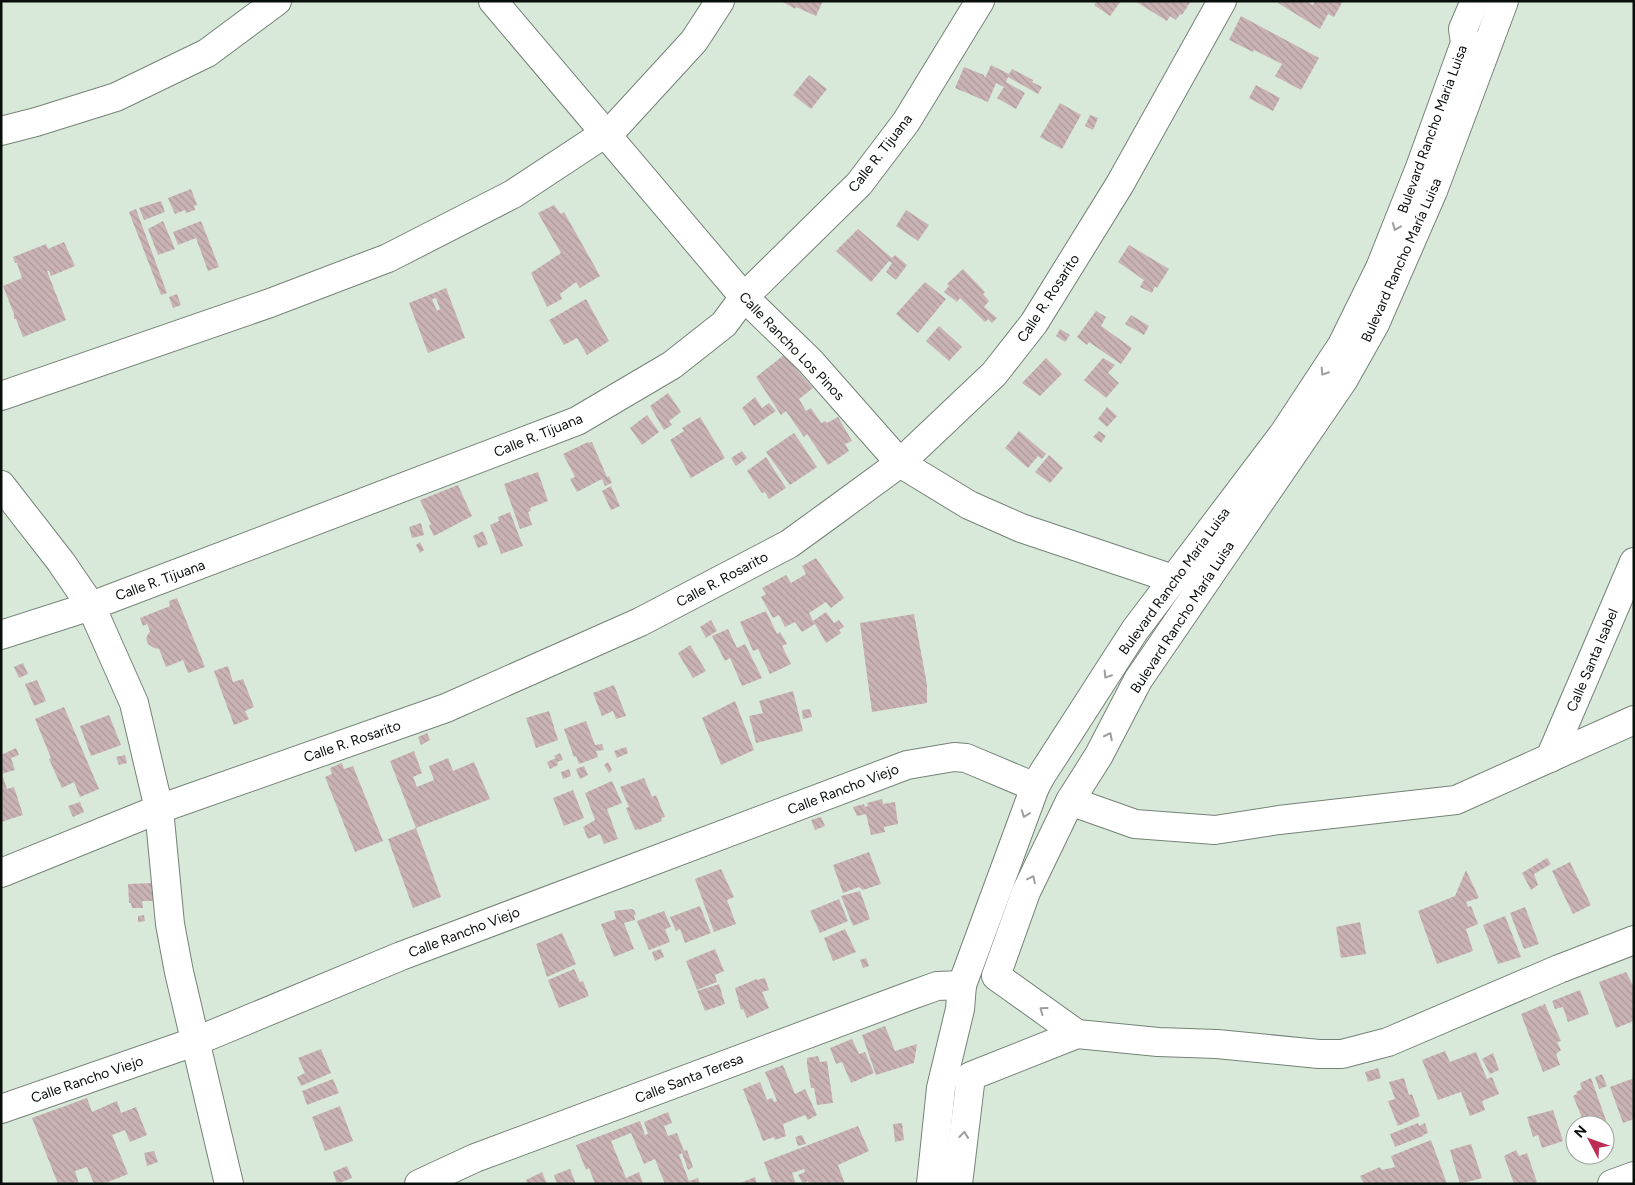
<svg xmlns="http://www.w3.org/2000/svg" width="1635" height="1185" font-family="Figtree,sans-serif">
  <style>
    .building { fill: url(#building-back-hatch); fill-rule: evenodd }
    .lines { fill: none; stroke-linecap: round; stroke-linejoin: round }
    .street-casing { stroke: #748376; stroke-width: 30 }
    .secondary-casing { stroke: #748376; stroke-width: 30 }
    .street { stroke: #fff; stroke-width: 28 }
    .secondary { stroke: #fff; stroke-width: 28 }
    .oneway { stroke: #9c9f9d }
    .labels { text-anchor: middle; stroke-width: 5; stroke-linejoin: round; paint-order: stroke }
    .street-label { font-size: 14px; fill: #080e09; stroke: #fff }
  </style>
  <defs>
    <pattern id="building-back-hatch" width="6" height="6" patternUnits="userSpaceOnUse" patternTransform="scale(1.25)"><rect width="6" height="6" fill="#cab3b5"/><path d="M-1 5l2 2M0 0l6 6M5-1l2 2" fill="none" stroke="#ac999a"/></pattern>
  </defs>
  <rect width="100%" height="100%" fill="#d8e9da"/>
  <!-- building -->
  <g class="building">
    <polygon points="781,1 823,1 816,16 796,7 795,9"/>
    <polygon points="1097,1 1121,1 1110,16 1094,5"/>
    <polygon points="1135,1 1191,1 1182,15 1180,14 1176,20 1170,16 1167,21"/>
    <polygon points="1279,1 1306,1 1313,5 1315,1 1343,1 1334,17 1328,14 1320,29 1278,3"/>
    <polygon points="1241,16 1319,58 1301,90 1275,76 1282,64 1254,50 1253,52 1229,40"/>
    <polygon points="991,65 1009,74 1012,69 1033,80 1032,82 1042,87 1038,94 1008,77 1006,82 1025,93 1016,109 997,98 1004,87 996,83 988,102 955,88 964,67 984,75 985,78"/>
    <polygon points="809,75 827,89 811,109 793,95"/>
    <polygon points="1256,85 1280,98 1273,111 1249,98"/>
    <polygon points="1060,103 1081,115 1062,149 1040,137"/>
    <polygon points="1090,115 1098,118 1093,130 1085,126"/>
    <polygon points="191,189 197,205 194,206 195,210 186,213 185,210 175,214 168,198"/>
    <polygon points="161,201 165,212 144,220 139,208"/>
    <polygon points="554,205 561,214 564,212 600,276 580,288 576,282 560,294 562,299 547,307 531,273 561,253 538,213"/>
    <polygon points="136,209 167,293 161,295 129,212"/>
    <polygon points="906,210 929,225 918,241 896,226"/>
    <polygon points="163,221 175,249 158,255 148,229"/>
    <polygon points="201,221 219,267 208,271 196,238 178,245 173,232"/>
    <polygon points="858,229 892,258 895,255 907,265 896,280 886,272 892,263 889,261 871,282 836,251"/>
    <polygon points="64,242 75,266 51,276 49,271 47,271 66,320 23,337 16,319 14,319 14,314 3,286 22,278 17,263 15,263 13,257 46,244 48,249"/>
    <polygon points="1129,245 1169,269 1157,288 1155,286 1152,293 1140,287 1144,280 1118,262"/>
    <polygon points="963,269 985,292 983,294 989,301 984,307 997,318 992,323 988,319 985,322 960,298 957,302 944,292 949,286 947,284"/>
    <polygon points="925,282 946,299 918,333 896,314"/>
    <path d="M446,288L465,338L428,353L409,303ZM436,298L440,309L437,311L432,299Z"/>
    <polygon points="177,294 181,305 173,308 169,297"/>
    <polygon points="586,299 609,341 587,355 577,338 564,345 549,320"/>
    <polygon points="1096,311 1106,317 1101,326 1132,348 1121,364 1089,342 1087,345 1077,337"/>
    <polygon points="1131,315 1149,326 1144,335 1125,324"/>
    <polygon points="939,326 962,347 949,361 926,341"/>
    <polygon points="1060,329 1070,335 1065,342 1056,336"/>
    <polygon points="784,355 813,388 799,399 806,411 811,408 821,423 825,421 827,423 838,417 852,441 845,444 849,451 828,465 807,434 804,437 786,411 781,415 756,377"/>
    <polygon points="1046,358 1062,374 1040,396 1022,383"/>
    <polygon points="1103,358 1115,365 1108,373 1119,383 1106,398 1084,380"/>
    <polygon points="668,393 681,412 669,421 672,425 664,430 650,406"/>
    <polygon points="755,397 762,408 769,403 776,411 754,426 742,408"/>
    <polygon points="1107,407 1117,416 1107,427 1098,419"/>
    <polygon points="647,415 659,432 642,445 630,428"/>
    <polygon points="700,417 725,458 691,478 670,440 684,431 682,428"/>
    <polygon points="1019,431 1046,454 1042,459 1038,456 1028,468 1005,448"/>
    <polygon points="1099,431 1106,436 1101,443 1093,437"/>
    <polygon points="794,433 817,467 790,485 766,452"/>
    <polygon points="588,442 588,443 592,442 607,477 609,476 612,483 605,486 602,479 577,492 570,479 575,477 563,454"/>
    <polygon points="742,451 747,458 736,466 731,458"/>
    <polygon points="1049,455 1063,468 1050,483 1035,472"/>
    <polygon points="766,457 786,488 769,499 765,492 762,493 747,471"/>
    <polygon points="538,472 548,501 530,508 531,511 528,512 532,525 520,529 504,484"/>
    <polygon points="458,485 472,516 434,536 429,526 431,524 420,500"/>
    <polygon points="611,486 620,506 611,510 602,491"/>
    <polygon points="510,512 523,546 501,554 490,525 499,521 498,517"/>
    <polygon points="421,523 424,535 412,538 409,527"/>
    <polygon points="483,531 488,544 478,548 473,536"/>
    <polygon points="420,542 424,550 420,553 416,545"/>
    <polygon points="816,558 844,598 831,608 826,602 809,613 813,621 826,612 834,623 839,620 844,627 839,630 841,633 826,643 815,624 802,632 795,622 785,627 779,615 773,618 761,597 766,594 762,588 786,575 791,583 806,574 802,566"/>
    <polygon points="177,598 205,667 188,673 183,660 166,667 159,649 154,648 148,644 146,638 150,631 147,624 143,626 140,618 170,606 169,601"/>
    <polygon points="766,611 777,634 780,632 787,644 782,646 791,664 770,674 758,649 753,651 740,622"/>
    <polygon points="914,614 927,685 927,703 872,712 860,623"/>
    <polygon points="711,620 717,631 706,638 700,627"/>
    <polygon points="728,629 737,648 745,644 762,678 742,686 730,658 725,661 712,636"/>
    <polygon points="690,645 706,671 693,678 678,653"/>
    <polygon points="23,663 28,674 19,678 14,667"/>
    <polygon points="228,666 233,682 243,679 254,707 245,711 249,719 234,725 214,671"/>
    <polygon points="37,680 46,701 34,706 25,684"/>
    <polygon points="614,685 626,716 616,719 613,711 602,716 593,693"/>
    <polygon points="793,691 803,731 756,743 749,716 763,713 759,701"/>
    <polygon points="735,701 754,750 721,765 702,718"/>
    <polygon points="64,707 99,789 80,797 74,782 62,788 49,759 51,758 35,719"/>
    <polygon points="810,709 812,717 803,719 802,710"/>
    <polygon points="549,711 558,740 536,748 526,718"/>
    <polygon points="109,715 121,745 91,756 80,726"/>
    <polygon points="586,721 595,745 602,744 604,750 596,751 598,757 579,764 576,756 574,757 564,729"/>
    <polygon points="427,733 430,740 421,745 418,737"/>
    <polygon points="626,747 628,753 617,758 614,751"/>
    <polygon points="16,748 19,755 11,758 15,770 1,774 1,755"/>
    <polygon points="414,751 422,773 413,777 417,787 434,780 429,766 448,758 453,771 474,762 490,799 416,828 441,897 413,908 388,839 416,828 390,761"/>
    <polygon points="560,753 563,760 557,762 558,765 550,769 547,762 556,758 554,756"/>
    <polygon points="125,755 127,763 119,765 116,757"/>
    <polygon points="608,762 612,770 609,773 604,765"/>
    <polygon points="342,763 344,769 353,766 383,841 355,852 325,777 332,774 330,768"/>
    <polygon points="584,766 588,775 580,779 576,769"/>
    <polygon points="569,769 571,776 563,779 561,772"/>
    <polygon points="2,774 7,789 14,787 23,815 1,822"/>
    <polygon points="644,778 652,797 656,795 665,817 661,818 662,821 639,830 638,829 635,830 626,808 629,807 620,787"/>
    <polygon points="612,781 622,803 607,809 618,839 604,844 600,834 588,839 583,827 595,820 585,793"/>
    <polygon points="573,790 584,818 564,826 553,798"/>
    <polygon points="882,799 883,804 895,802 898,824 884,827 885,832 871,835 866,814 857,816 853,807 864,804 865,807 868,806 867,803"/>
    <polygon points="80,802 84,812 73,817 68,806"/>
    <polygon points="821,817 825,826 815,830 811,820"/>
    <polygon points="869,852 881,884 863,890 859,887 843,893 833,865"/>
    <polygon points="1547,858 1551,864 1534,874 1538,885 1531,890 1522,873"/>
    <polygon points="1570,862 1591,905 1573,914 1552,871"/>
    <polygon points="721,869 734,897 727,900 736,924 714,932 695,879"/>
    <polygon points="1466,870 1479,898 1466,902 1468,907 1471,906 1478,924 1466,929 1473,951 1437,964 1418,911 1455,896"/>
    <polygon points="152,883 154,901 142,901 143,908 132,908 131,903 129,903 128,884"/>
    <polygon points="860,891 870,919 853,926 841,896"/>
    <polygon points="839,899 848,921 820,933 810,911"/>
    <polygon points="700,906 711,933 685,943 680,929 676,931 670,917"/>
    <polygon points="1525,907 1539,944 1524,949 1510,913"/>
    <polygon points="631,909 634,910 636,915 634,915 635,920 624,923 634,949 614,957 601,924 616,919 614,911"/>
    <polygon points="664,911 671,927 665,929 670,942 649,950 637,921"/>
    <polygon points="144,915 145,921 138,922 138,916"/>
    <polygon points="1505,916 1521,957 1498,964 1483,925"/>
    <polygon points="1360,922 1366,954 1341,958 1336,927"/>
    <polygon points="845,929 856,952 833,961 824,938"/>
    <polygon points="562,933 576,964 547,977 536,944"/>
    <polygon points="661,949 664,957 655,961 652,952"/>
    <polygon points="715,949 724,971 715,975 717,982 697,990 686,961"/>
    <polygon points="866,958 869,966 863,968 860,960"/>
    <polygon points="574,969 580,982 583,981 589,996 559,1008 548,980"/>
    <polygon points="1626,972 1633,985 1634,984 1634,1021 1616,1028 1599,982"/>
    <polygon points="765,978 769,990 762,992 769,1008 747,1018 743,1009 741,1010 735,988 757,979 757,980"/>
    <polygon points="719,984 725,1004 705,1011 697,991"/>
    <polygon points="1580,990 1589,1014 1568,1022 1563,1007 1555,1009 1552,1001"/>
    <polygon points="1545,1004 1561,1041 1557,1042 1561,1050 1556,1054 1560,1065 1543,1072 1521,1014"/>
    <polygon points="885,1026 895,1051 917,1044 914,1063 876,1075 862,1035"/>
    <polygon points="852,1039 859,1054 865,1052 874,1073 851,1083 842,1062 836,1064 830,1048"/>
    <polygon points="321,1049 331,1073 301,1086 297,1077 305,1073 298,1058"/>
    <polygon points="1445,1051 1450,1062 1476,1052 1487,1079 1492,1077 1499,1094 1482,1101 1485,1110 1470,1116 1461,1092 1438,1100 1422,1060"/>
    <polygon points="1493,1053 1499,1070 1490,1074 1482,1059"/>
    <polygon points="818,1056 820,1062 827,1061 833,1103 817,1105 814,1088 811,1088 807,1064 807,1058"/>
    <polygon points="783,1065 795,1094 805,1089 817,1115 808,1120 805,1115 783,1124 786,1136 775,1140 774,1137 763,1141 743,1089 760,1082 767,1100 772,1098 774,1102 777,1101 765,1072"/>
    <polygon points="1378,1068 1381,1078 1368,1082 1365,1072"/>
    <polygon points="1602,1074 1607,1086 1599,1089 1595,1077"/>
    <polygon points="1404,1078 1409,1095 1412,1094 1420,1116 1398,1126 1388,1101 1395,1099 1389,1082"/>
    <polygon points="1591,1078 1607,1123 1602,1125 1585,1125 1573,1096 1577,1094 1576,1092 1582,1089 1580,1083"/>
    <polygon points="1634,1078 1634,1119 1623,1123 1610,1087"/>
    <polygon points="333,1079 339,1093 307,1105 302,1091"/>
    <polygon points="87,1098 92,1112 117,1101 121,1113 136,1107 147,1135 130,1142 125,1130 112,1135 128,1174 103,1184 94,1184 87,1167 75,1171 79,1184 58,1184 32,1118"/>
    <polygon points="340,1106 353,1141 325,1151 312,1117"/>
    <polygon points="1553,1110 1563,1141 1542,1148 1538,1135 1533,1137 1527,1117"/>
    <polygon points="668,1112 672,1123 664,1126 668,1136 677,1133 684,1151 687,1150 693,1167 688,1170 682,1153 679,1155 689,1181 698,1178 700,1184 665,1184 655,1159 644,1164 631,1133 611,1141 626,1178 639,1172 643,1184 595,1184 589,1168 586,1170 576,1145 640,1121 645,1135 648,1134 644,1122"/>
    <polygon points="902,1123 904,1140 895,1142 893,1124"/>
    <polygon points="1418,1123 1419,1126 1425,1123 1428,1133 1423,1135 1423,1136 1395,1147 1390,1134"/>
    <polygon points="858,1126 869,1151 838,1165 845,1184 809,1184 808,1181 803,1184 798,1175 805,1172 804,1169 792,1173 796,1184 772,1184 764,1162"/>
    <polygon points="802,1135 806,1144 798,1146 795,1137"/>
    <polygon points="1431,1140 1447,1184 1364,1184 1360,1176 1380,1167 1382,1170 1395,1167 1391,1156"/>
    <polygon points="1471,1144 1482,1178 1460,1184 1450,1150"/>
    <polygon points="1516,1150 1519,1156 1527,1153 1537,1182 1532,1184 1514,1184 1504,1156"/>
    <polygon points="154,1151 158,1162 147,1166 144,1153"/>
    <polygon points="347,1166 352,1178 337,1184 333,1172"/>
    <polygon points="570,1169 576,1184 557,1184 554,1175"/>
    <polygon points="542,1172 547,1184 527,1184 526,1180"/>
    <polygon points="755,1177 757,1184 738,1184"/>
  </g>
  <g class="lines">
    <defs>
      <g id="street">
        <polyline points="493,1 744,297 810,361 900,463 969,505 1021,528 1173,579"/>
        <polyline points="1,396 270,303 388,258 513,194 616,126 694,41 720,1"/>
        <polyline points="1,485 61,562 91,606 134,703 159,809 170,924 179,972 229,1184"/>
        <polyline points="1,635 91,606 577,421 672,365 724,324 744,297 859,184 906,122 980,1"/>
        <polyline points="1550,758 1634,562"/>
        <polyline points="1070,801 1135,824 1215,830 1279,820 1456,800 1634,720"/>
        <polyline points="1,873 159,809 446,708 640,622 789,544 829,515 900,463 994,374 1034,323 1120,184 1222,1"/>
        <polyline points="1077,1034 1158,1042 1217,1044 1319,1054 1342,1054 1388,1042 1559,969 1634,940"/>
        <polyline points="1,1109 194,1042 401,956 907,765 954,757 966,758 1035,787"/>
        <polyline points="419,1184 475,1158 912,995 937,986 962,985"/>
        <polyline points="1612,1184 1634,1176"/>
      </g>
      <g id="secondary">
        <polyline points="1,131 36,122 116,97 207,53 277,1"/>
        <polyline points="931,1184 941,1088 960,1009 962,985 1035,787 1041,776 1135,630 1284,433 1342,345 1380,268 1419,170 1465,43 1463,29 1475,1"/>
        <polyline points="958,1184 971,1076 1077,1034 996,976 1026,892 1070,801 1099,755 1138,680 1344,379 1375,324 1433,191 1504,1"/>
      </g>
    </defs>
    <!-- street casing -->
    <use href="#street" class="street-casing"/>
    <!-- secondary casing -->
    <use href="#secondary" class="secondary-casing"/>
    <!-- street -->
    <use href="#street" class="street"/>
    <!-- secondary -->
    <use href="#secondary" class="secondary"/>
  </g>
  <!-- one-way arrows -->
  <defs><path id="oneway-chevron" d="M-2-3.5L2.5 0L-2 3.5" fill="none" stroke-width="1.6" stroke-linecap="round" stroke-linejoin="round" transform="scale(1.25)"/></defs>
  <g class="oneway">
    <use href="#oneway-chevron" transform="translate(1396 227) rotate(112)"/>
    <use href="#oneway-chevron" transform="translate(1324 372) rotate(123)"/>
    <use href="#oneway-chevron" transform="translate(1107 675) rotate(122)"/>
    <use href="#oneway-chevron" transform="translate(1109 736) rotate(-63)"/>
    <use href="#oneway-chevron" transform="translate(1025 814) rotate(110)"/>
    <use href="#oneway-chevron" transform="translate(1032 879) rotate(-64)"/>
    <use href="#oneway-chevron" transform="translate(1043 1010) rotate(-144)"/>
    <use href="#oneway-chevron" transform="translate(964 1135) rotate(-84)"/>
  </g>
  <g class="labels">
    <!-- street labels -->
    <g class="street-label">
      <text transform="translate(1432 129) rotate(-70)" y="5">Bulevard Rancho Maria Luisa</text>
      <text transform="translate(880 153) rotate(-52)" y="5">Calle R. Tijuana</text>
      <text transform="translate(1401 260) rotate(-66)" y="5">Bulevard Rancho María Luisa</text>
      <text transform="translate(1048 298) rotate(-57)" y="5">Calle R. Rosarito</text>
      <text transform="translate(792 346) rotate(46)" y="5">Calle Rancho Los Pinos</text>
      <text transform="translate(538 435) rotate(-22)" y="5">Calle R. Tijuana</text>
      <text transform="translate(722 579) rotate(-28)" y="5">Calle R. Rosarito</text>
      <text transform="translate(160 580) rotate(-20)" y="5">Calle R. Tijuana</text>
      <text transform="translate(1174 581) rotate(-54)" y="5">Bulevard Rancho Maria Luisa</text>
      <text transform="translate(1182 617) rotate(-57)" y="5">Bulevard Rancho María Luisa</text>
      <text transform="translate(1592 660) rotate(-67)" y="5">Calle Santa Isabel</text>
      <text transform="translate(352 741) rotate(-19)" y="5">Calle R. Rosarito</text>
      <text transform="translate(843 789) rotate(-21)" y="5">Calle Rancho Viejo</text>
      <text transform="translate(464 932) rotate(-21)" y="5">Calle Rancho Viejo</text>
      <text transform="translate(689 1078) rotate(-21)" y="5">Calle Santa Teresa</text>
      <text transform="translate(87 1079) rotate(-19)" y="5">Calle Rancho Viejo</text>
    </g>
  </g>
  <!-- border -->
  <rect width="1635" height="1185" fill="none" stroke="#080e09" stroke-width="5"/>
  <!-- north arrow -->
  <g transform="translate(1590 1140) rotate(311)"><circle r="24" fill="#ffffff" stroke="#9c9f9d"/>
  <path d="M0-4L9 19L0 12L-9 19Z" fill="#bc2c53"/>
  <text y="-8" font-size="14" font-weight="bold" text-anchor="middle" fill="#080e09">N</text>
  </g>
</svg>
